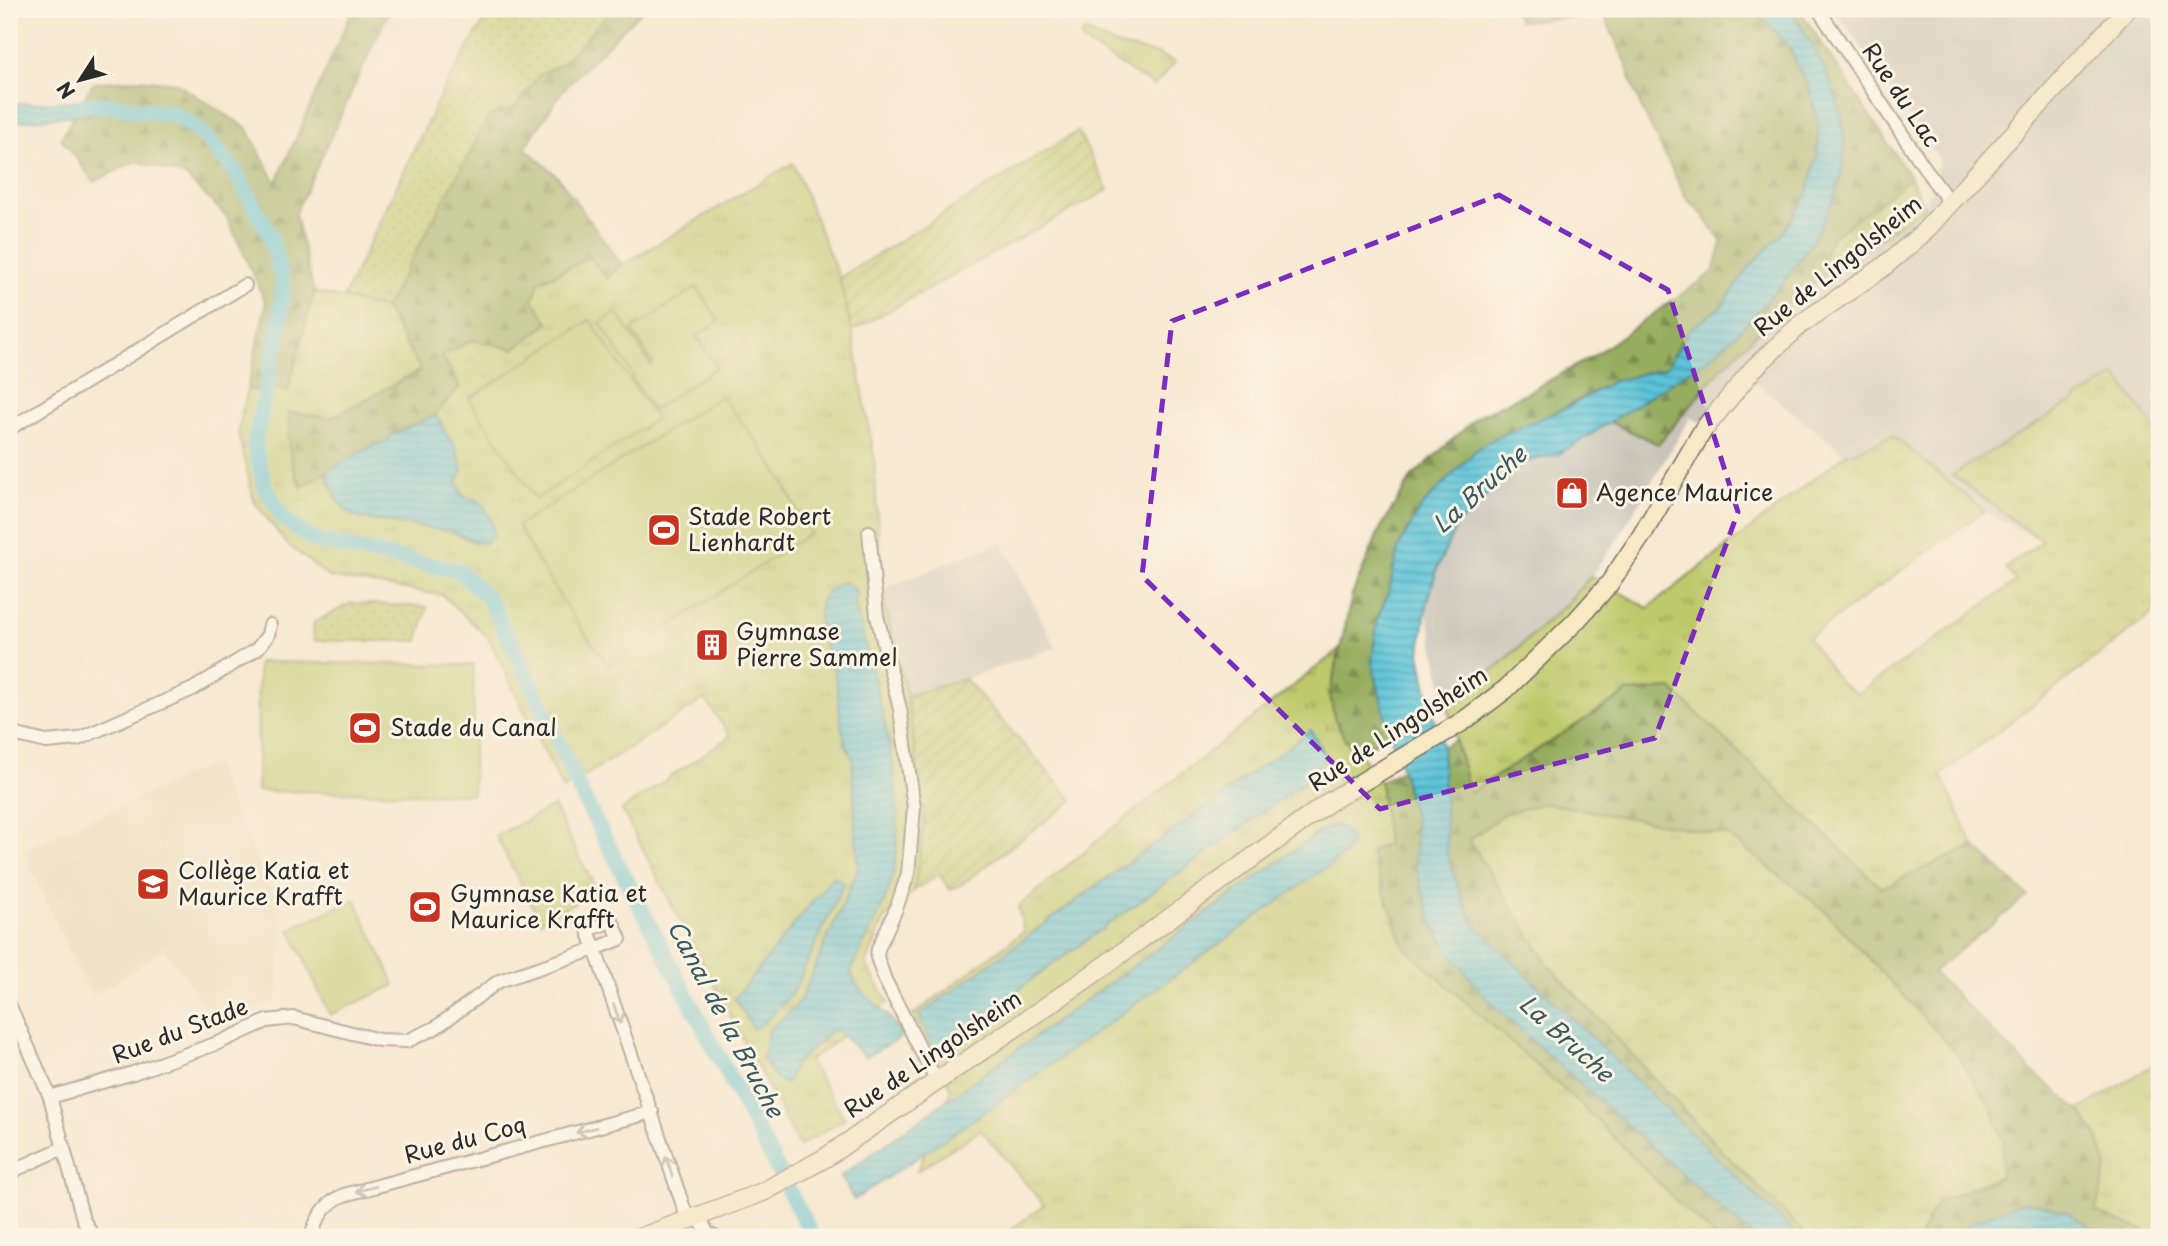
<svg xmlns="http://www.w3.org/2000/svg" width="2168" height="1246" font-family="'Playpen Sans',sans-serif">
  <style>
    .built { fill: #e6daba }
    .industrial { fill: #c8c4b8 }
    .grass { fill: url(#grass-tufts); stroke: #747a4b; stroke-width: 2 }
    .forest { fill: url(#forest-firs); stroke: #606c45; stroke-width: 2 }
    .park { fill: url(#park-dots); stroke: #747a4b; stroke-width: 2 }
    .garden { fill: url(#garden-furrows); stroke: #747a4b; stroke-width: 2 }
    .pitch { fill: #bdc96b; stroke: #747a4b; stroke-width: 2 }
    .water { fill: url(#water-rules); stroke: #447882; stroke-width: 2 }
    .lines { fill: none; stroke-linecap: round; stroke-linejoin: round }
    .canal { stroke: #5cc4d9; stroke-width: 16 }
    .street-casing { stroke: #736e65; stroke-width: 16 }
    .secondary-casing { stroke: #736e65; stroke-width: 21 }
    .street { stroke: #fff; stroke-width: 12 }
    .secondary { stroke: #f6e9c3; stroke-width: 18 }
    .oneway { stroke: #a0a0a0 }
    .marked { fill: none; stroke: #7b2cbf; stroke-width: 5; stroke-dasharray: 14 9; stroke-linejoin: round }
    .labels { text-anchor: middle; stroke-width: 6; stroke-linejoin: round; paint-order: stroke }
    .street-label { font-size: 23px; fill: #2b2b2b; stroke: #fcf5e5 }
    .poi-label { font-size: 23px; fill: #2b2b2b; stroke: #fcf5e5; text-anchor: start }
    .water-label { font-size: 24px; font-style: italic; fill: #3a595f; stroke: #fcf5e5 }
  </style>
  <defs>
    <pattern id="grass-tufts" width="24" height="20" patternUnits="userSpaceOnUse" patternTransform="scale(1.75)"><rect width="24" height="20" fill="#bdc96b"/><path d="M3 7l-1-3M5 7V3M7 7l1-3M15 17l-1-3M17 17v-4M19 17l1-3" fill="none" stroke="#9aa358"/></pattern>
    <pattern id="forest-firs" width="22" height="20" patternUnits="userSpaceOnUse" patternTransform="scale(1.75)"><rect width="22" height="20" fill="#96ad5f"/><path d="M5 1l3.5 6h-7zM16 11l3.5 6h-7z" fill="#7b8d4f"/></pattern>
    <pattern id="park-dots" width="8" height="8" patternUnits="userSpaceOnUse" patternTransform="scale(1.75)"><rect width="8" height="8" fill="#bdc96b"/><path d="M2 2h.1M6 6h.1" fill="none" stroke="#9aa358" stroke-width="1.8" stroke-linecap="round"/></pattern>
    <pattern id="garden-furrows" width="10" height="10" patternUnits="userSpaceOnUse" patternTransform="scale(1.75)"><rect width="10" height="10" fill="#bdc96b"/><path d="M-1 1l2-2M0 10L10 0M9 11l2-2" fill="none" stroke="#9aa358"/></pattern>
    <pattern id="water-rules" width="6" height="5" patternUnits="userSpaceOnUse" patternTransform="scale(1.75)"><rect width="6" height="5" fill="#5cc4d9"/><path d="M0 2.5h6" fill="none" stroke="#4c9fb0"/></pattern>
  </defs>
  <rect width="100%" height="100%" fill="#fcf5e5"/>
  <filter id="ink" filterUnits="userSpaceOnUse"><feTurbulence type="fractalNoise" baseFrequency=".0143" numOctaves="2"/><feDisplacementMap in="SourceGraphic" scale="14" xChannelSelector="R" yChannelSelector="G"/><feConvolveMatrix kernelMatrix="1 2 1 2 8 2 1 2 1" color-interpolation-filters="sRGB"/></filter>
  <filter id="wash" filterUnits="userSpaceOnUse"><feTurbulence type="fractalNoise" baseFrequency=".00686" numOctaves="4" result="noise"/><feDisplacementMap in="SourceGraphic" scale="28" xChannelSelector="R" yChannelSelector="G"/><feGaussianBlur stdDeviation="1.57" result="paint"/><feColorMatrix in="noise" values="0 0 0 0 0 0 0 0 0 0 0 0 0 0 0 0 0 1.4 0 .05"/><feComposite in="paint" operator="in"/></filter>
  <g filter="url(#wash)">
    <rect width="100%" height="100%" fill="#f8e9d2"/>
    <!-- built -->
    <polygon class="built" points="213,764 284,917 276,1001 220,1028 164,948 113,984 92,995 76,966 23,850"/>
    <!-- industrial -->
    <g class="industrial">
      <polygon points="1832,9 2159,9 2159,434 2115,375 2043,541 1984,511 1894,436 1845,455 1757,383 1714,427 1690,418 1617,540 1591,576 1567,603 1501,665 1446,702 1426,609 1436,571 1456,526 1496,486 1527,461 1558,454 1610,422 1658,444 1722,368 1797,293 1830,273 1924,207 1940,161 1849,29"/>
      <polygon points="1002,542 1056,647 965,679 907,696 881,589"/>
    </g>
    <!-- grass -->
    <g class="grass">
      <polygon points="1086,32 1115,45 1158,54 1175,62 1154,86 1082,41 1081,35"/>
      <polygon points="793,163 839,278 852,331 874,456 881,589 907,696 925,818 914,891 885,918 866,964 888,1002 809,1061 845,1119 799,1146 622,810 730,736 705,699 563,790 488,637 442,595 329,577 286,543 254,501 238,432 247,390 288,389 314,292 385,308 421,370 331,418 301,487 329,470 327,476 350,514 359,518 451,531 476,543 480,502 463,496 457,481 463,469 454,443 444,432 440,420 434,416 460,387 442,356 473,339 514,349 539,282 590,257 607,278 622,265"/>
      <polygon points="2116,375 2159,434 2159,609 1941,775 1974,846 1881,888 1672,689 1628,692 1469,793 1446,702 1501,664 1567,603 1591,576 1648,608 1845,455 1893,436 1984,511 1808,638 1840,682 1857,694 2016,582 2006,568 2042,541 1952,475"/>
      <path d="M1340,649L1330,694L1345,739L1358,751L1380,782L1387,844L1370,852C1481,983 1587,1122 1716,1237H1001L1044,1205L981,1130L917,1171L951,1090L913,1015L1024,931L1018,907L1108,832Z"/>
      <polygon points="1544,803 1727,835 1823,909 1953,1049 1991,1106 2004,1143 2000,1176 1937,1202 1919,1237 1809,1237 1804,1233 1721,1150 1549,966 1469,840 1504,814"/>
      <polygon points="2158,1062 2159,1066 2159,1236 2095,1212 2107,1168 2098,1137 2079,1110"/>
    </g>
    <!-- forest -->
    <g class="forest">
      <polygon points="353,9 390,9 295,214 314,292 288,390 247,390 266,303 227,217 185,176 136,161 94,182 61,138 93,83 138,79 176,83 247,128 276,183"/>
      <path d="M612,9H643L563,90L525,148L558,177L622,265L607,279L590,257L539,282L533,300L549,323L514,349L473,340L442,356L460,387L434,416L393,434L384,443L372,446L301,487C288,460 287,442 289,412L331,418L421,370L385,308L490,115L515,108L539,75L563,63Z"/>
      <polygon points="1513,9 1754,9 1788,45 1810,92 1819,127 1818,153 1807,194 1781,235 1749,267 1722,306 1690,329 1666,368 1614,381 1549,416 1388,594 1377,620 1385,711 1390,736 1358,751 1345,739 1334,718 1330,694 1352,595 1380,529 1412,477 1478,416 1530,391 1592,357 1713,272 1722,243 1703,215 1686,198 1640,105 1624,59 1604,15 1520,21"/>
      <polygon points="1790,9 1799,9 1911,178 1832,238 1823,258 1830,273 1797,293 1722,368 1658,444 1610,422 1713,355 1810,245 1834,195 1844,156 1823,66"/>
      <polygon points="1672,689 1881,888 1974,846 2028,896 1933,972 2033,1072 2079,1110 2098,1137 2107,1168 2095,1212 2159,1237 1919,1237 1937,1202 2000,1176 2004,1143 1991,1106 1953,1049 1823,909 1727,835 1544,803 1504,814 1469,840 1549,966 1721,1150 1809,1237 1716,1237 1680,1205 1591,1114 1404,947 1370,852 1387,844 1380,782 1455,740 1470,793 1628,692"/>
    </g>
    <!-- park -->
    <g class="park">
      <polygon points="491,9 612,9 563,63 539,75 514,108 490,115 385,308 343,298 442,92"/>
      <polygon points="351,603 427,607 418,641 314,641 313,623"/>
    </g>
    <!-- garden -->
    <g class="garden">
      <polygon points="1078,131 1108,190 852,331 839,278"/>
      <polygon points="1911,178 1924,207 1830,273 1823,258 1832,238"/>
      <polygon points="965,679 1073,800 962,884 950,890 939,874 914,891 925,818 907,696"/>
    </g>
    <!-- pitch -->
    <g class="pitch">
      <polygon points="697,287 719,321 696,336 717,367 653,410 632,378 634,376 600,323 617,312 651,365 653,363 632,330"/>
      <polygon points="590,320 656,419 536,499 469,399"/>
      <path d="M721,396L758,443L780,477L810,533L609,666C573,619 546,578 518,526Z"/>
      <polygon points="258,662 474,665 473,794 257,791"/>
      <polygon points="553,806 597,891 540,921 496,836"/>
      <polygon points="355,899 395,985 330,1015 290,929"/>
    </g>
    <!-- water -->
    <g class="water">
      <path d="M1754,9H1790C1817,51 1848,104 1844,156C1838,226 1765,310 1715,353C1702,365 1685,373 1670,383C1639,403 1607,424 1576,444L1558,454L1527,461L1496,486L1456,526L1436,571L1426,609L1420,653L1429,701L1442,745L1447,853L1462,898L1474,924L1799,1237H1753L1521,1031L1484,995L1448,950L1432,923L1416,868L1415,822L1403,773L1390,736L1372,662L1377,620L1388,594L1399,546L1421,507L1476,450L1495,438L1568,407L1614,381L1666,368L1690,329L1722,306L1749,267L1781,235L1807,194L1818,153L1819,127L1810,91L1788,45Z"/>
      <polygon points="99,100 97,112 9,123 9,104"/>
      <path d="M434,416L440,420L444,432L454,443L463,470L457,481L462,496C468,499 475,499 480,502C488,507 493,526 494,535L483,544L451,531L359,518C339,510 335,494 327,476L329,470L372,446L384,443L393,434Z"/>
      <path d="M846,582L856,591L855,604C875,685 910,790 893,874C886,909 863,939 851,972C856,995 892,1011 901,1035L899,1039L865,1057L837,1030L831,1031L794,1065L789,1079L785,1083L776,1079L763,1058L768,1031L794,1008L801,999L858,869L852,757C838,736 840,696 834,671C828,649 813,626 821,601C825,591 835,584 846,582Z"/>
      <polygon points="1311,730 1326,759 1303,783 935,1050 919,1015"/>
      <path d="M1335,825C1344,828 1349,833 1351,842L1345,854L973,1120L854,1200L841,1176L1321,831Z"/>
      <polygon points="833,876 844,883 794,991 768,1019 753,1029 735,998"/>
      <polygon points="2024,1201 2065,1211 2106,1237 1960,1237 1970,1223"/>
    </g>
    <g class="lines">
      <!-- canal -->
      <polyline class="canal" points="77,106 99,104 173,114 203,134 235,171 270,235 283,283 280,323 254,445 265,487 284,519 315,541 459,571 488,598 532,685 583,797 813,1237"/>
    </g>
  </g>
  <g filter="url(#ink)">
    <g class="lines">
      <defs>
        <g id="street">
          <polyline points="1818,9 1933,180 1951,204"/>
          <polyline points="9,429 245,285"/>
          <polyline points="869,532 877,616 900,709 914,808 908,874 896,909 878,949 877,957 885,980 937,1082"/>
          <polyline points="9,733 46,742 78,739 193,689 257,649 268,635 270,625"/>
          <polyline points="9,1004 50,1097 83,1219 93,1237"/>
          <polyline points="50,1097 133,1073 218,1043 267,1021 294,1018 379,1040 407,1041 435,1028 499,981 595,949 588,930 612,921 620,939 595,949 688,1220"/>
          <polyline points="9,1176 17,1169 63,1148"/>
          <polyline points="698,1216 708,1234 715,1237"/>
          <path d="M311,1237C316,1218 325,1203 344,1195L652,1112"/>
        </g>
        <polyline id="secondary" points="642,1237 763,1192 825,1158 1086,979 1329,802 1465,720 1506,689 1575,622 1609,584 1642,535 1703,430 1753,369 1801,324 1882,268 1922,234 2127,9"/>
      </defs>
      <!-- street casing -->
      <use href="#street" class="street-casing"/>
      <!-- secondary casing -->
      <use href="#secondary" class="secondary-casing"/>
      <!-- street -->
      <use href="#street" class="street"/>
      <!-- secondary -->
      <use href="#secondary" class="secondary"/>
    </g>
    <!-- one-way arrows -->
    <defs><path id="oneway-shaft" d="M-6 0H5M1.5-3L5.5 0L1.5 3" fill="none" stroke-width="1.6" stroke-linecap="round" stroke-linejoin="round" transform="scale(1.75)"/></defs>
    <g class="oneway">
      <use href="#oneway-shaft" transform="translate(617 1014) rotate(71)"/>
      <use href="#oneway-shaft" transform="translate(586 1130) rotate(165)"/>
      <use href="#oneway-shaft" transform="translate(669 1166) rotate(-108)"/>
      <use href="#oneway-shaft" transform="translate(366 1189) rotate(165)"/>
    </g>
  </g>
  <!-- marked area -->
  <path d="M0 0H2168V1246H0ZM1499,195L1668,290L1738,512L1655,738L1380,809L1142,576L1172,321Z" fill="#f8e9d2" fill-opacity=".55" fill-rule="evenodd"/>
  <path class="marked" d="M1499,195L1668,290L1738,512L1655,738L1380,809L1142,576L1172,321Z"/>
  <!-- icons -->
  <defs>
    <symbol id="shop-square" viewBox="-11 -11 22 22"><rect x="-9" y="-9" width="18" height="18" rx="4" fill="#c8321e" stroke="#fcf5e5"/><path d="M-5-2.5h2.3a2.7 3.5 0 0 1 5.4 0H5L5.5 6h-11ZM-1.5-2.5h3a1.5 2.3 0 0 0-3 0Z" fill="#fff"/></symbol>
    <symbol id="stadium-square" viewBox="-11 -11 22 22"><rect x="-9" y="-9" width="18" height="18" rx="4" fill="#c8321e" stroke="#fcf5e5"/><path d="M0-5a6.5 5 0 1 0 0 10a6.5 5 0 1 0 0-10ZM-3.5-1.8h7v3.6h-7Z" fill="#fff"/></symbol>
    <symbol id="building-square" viewBox="-11 -11 22 22"><rect x="-9" y="-9" width="18" height="18" rx="4" fill="#c8321e" stroke="#fcf5e5"/><path d="M-4-6H4V6H1V3H-1V6H-4ZM-2.5-4.3h1.7v1.8h-1.7ZM.8-4.3h1.7v1.8H.8ZM-2.5-1h1.7V.8h-1.7ZM.8-1h1.7V.8H.8Z" fill="#fff"/></symbol>
    <symbol id="school-square" viewBox="-11 -11 22 22"><rect x="-9" y="-9" width="18" height="18" rx="4" fill="#c8321e" stroke="#fcf5e5"/><path d="M0-5L7-2L0 1L-7-2ZM-4 1L0 2.5L4 1V4Q0 6-4 4Z" fill="#fff"/></symbol>
  </defs>
  <g fill-rule="evenodd">
    <use href="#shop-square" x="1553" y="474" width="38" height="38"/>
    <use href="#stadium-square" x="645" y="511" width="38" height="38"/>
    <use href="#building-square" x="693" y="626" width="38" height="38"/>
    <use href="#stadium-square" x="346" y="709" width="38" height="38"/>
    <use href="#school-square" x="134" y="865" width="38" height="38"/>
    <use href="#stadium-square" x="406" y="888" width="38" height="38"/>
  </g>
  <g class="labels">
    <!-- street labels -->
    <g class="street-label">
      <text transform="translate(1901 95) rotate(56)" y="8">Rue du Lac</text>
      <text transform="translate(1838 266) rotate(-39)" y="8">Rue de Lingolsheim</text>
      <text transform="translate(1398 729) rotate(-33)" y="8">Rue de Lingolsheim</text>
      <text transform="translate(180 1031) rotate(-21)" y="8">Rue du Stade</text>
      <text transform="translate(933 1054) rotate(-34)" y="8">Rue de Lingolsheim</text>
      <text transform="translate(465 1140) rotate(-15)" y="8">Rue du Coq</text>
    </g>
    <!-- poi labels -->
    <g class="poi-label">
      <text x="1596" y="501">Agence Maurice</text>
      <text x="688" y="525">Stade Robert<tspan x="688" dy="26">Lienhardt</tspan></text>
      <text x="736" y="640">Gymnase<tspan x="736" dy="26">Pierre Sammel</tspan></text>
      <text x="390" y="736">Stade du Canal</text>
      <text x="178" y="879">Collège Katia et<tspan x="178" dy="26">Maurice Krafft</tspan></text>
      <text x="450" y="902">Gymnase Katia et<tspan x="450" dy="26">Maurice Krafft</tspan></text>
    </g>
    <!-- water labels -->
    <g class="water-label">
      <text transform="translate(1480 490) rotate(-42)" y="8">La Bruche</text>
      <text transform="translate(725 1019) rotate(62)" y="8">Canal de la Bruche</text>
      <text transform="translate(1566 1039) rotate(42)" y="8">La Bruche</text>
    </g>
  </g>
  <!-- margin -->
  <rect width="2168" height="1246" fill="none" stroke="#fcf5e5" stroke-width="35"/>
  <!-- north arrow -->
  <g transform="translate(80 80) rotate(234)" stroke="#fcf5e5" stroke-width="5" paint-order="stroke">
  <path d="M0-5L12 26L0 18L-12 26Z" fill="#2b2b2b"/>
  <text y="-10" font-size="19" font-weight="bold" text-anchor="middle" fill="#2b2b2b">N</text>
  </g>
</svg>
